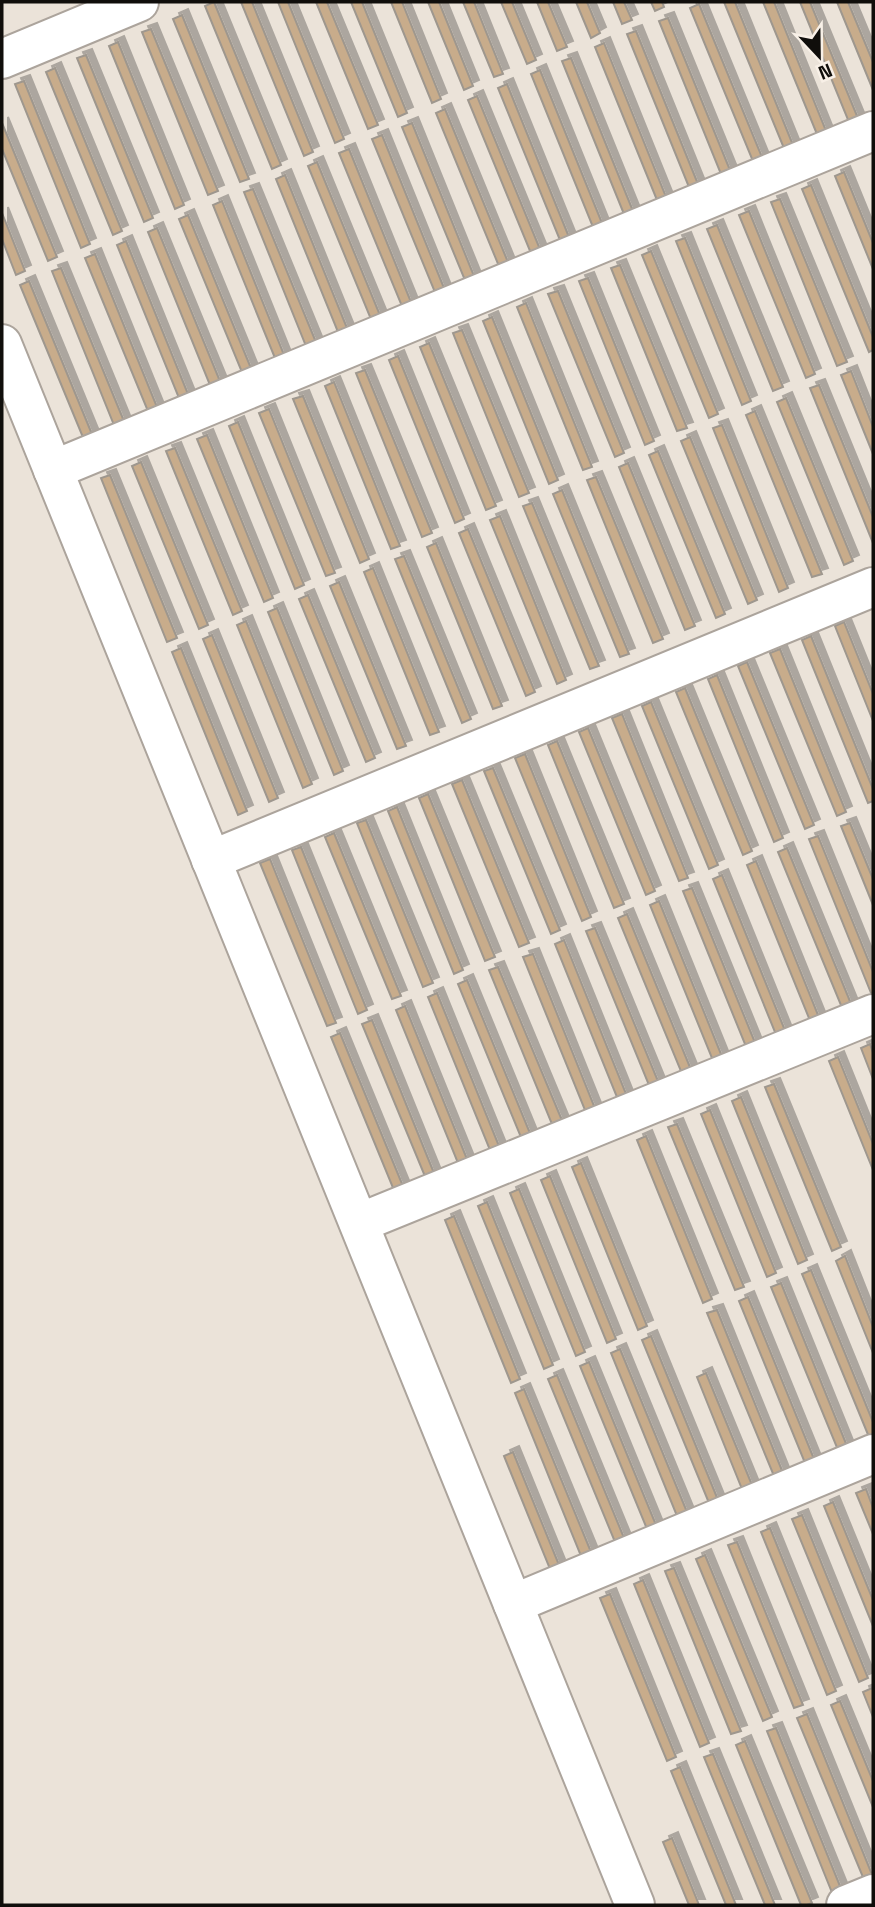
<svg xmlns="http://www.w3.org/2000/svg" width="875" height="1907" font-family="'Space Grotesk',sans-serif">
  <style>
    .building { fill: #c8ac8b; stroke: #9e978e; stroke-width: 2; filter: url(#shadow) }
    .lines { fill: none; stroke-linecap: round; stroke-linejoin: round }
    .minor-casing { stroke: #aca49c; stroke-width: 42 }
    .minor { stroke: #fff; stroke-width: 38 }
  </style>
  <defs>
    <filter id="shadow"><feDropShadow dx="6" dy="-6" stdDeviation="0" flood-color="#0004"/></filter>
  </defs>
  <rect width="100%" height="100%" fill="#ebe3d9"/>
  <!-- building -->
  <g class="building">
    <polygon points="214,2 281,165 272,169 205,6"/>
    <polygon points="241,2 252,2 313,152 304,156"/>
    <polygon points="278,2 288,2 344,139 335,143"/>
    <polygon points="316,2 327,2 378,125 368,129"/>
    <polygon points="351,2 362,2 407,113 398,117"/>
    <polygon points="391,2 402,2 441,99 432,103"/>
    <polygon points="428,2 439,2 473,86 464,90"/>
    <polygon points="463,2 474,2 503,74 494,77"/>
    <polygon points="501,2 512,2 536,60 527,64"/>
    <polygon points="537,2 548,2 567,47 557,51"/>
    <polygon points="576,2 587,2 600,33 591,38"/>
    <polygon points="613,2 624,2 632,20 622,24"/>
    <polygon points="651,2 662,2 664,7 655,11"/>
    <polygon points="724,2 735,2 797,155 788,158"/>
    <polygon points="763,2 774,2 830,141 821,144"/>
    <polygon points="800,2 810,2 862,128 853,132"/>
    <polygon points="837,2 848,2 873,62 873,90"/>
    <polygon points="699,4 766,167 757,171 690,8"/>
    <polygon points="182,15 249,179 240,182 173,19"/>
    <polygon points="668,18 734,180 725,184 659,21"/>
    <polygon points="151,29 218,191 208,195 142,32"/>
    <polygon points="636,31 702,194 693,197 627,34"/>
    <polygon points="118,42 184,205 175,209 109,46"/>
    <polygon points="604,43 670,207 661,210 595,47"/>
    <polygon points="86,55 153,218 144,222 77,58"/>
    <polygon points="571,58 637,221 628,224 562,61"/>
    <polygon points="55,68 122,231 113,235 46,72"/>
    <polygon points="540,70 606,233 597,237 531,74"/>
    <polygon points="24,81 90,244 81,248 15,84"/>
    <polygon points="507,84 573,247 564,250 498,88"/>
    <polygon points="477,96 544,259 535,263 468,100"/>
    <polygon points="445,109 512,272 503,276 436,113"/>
    <polygon points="2,123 57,257 48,261 2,149"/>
    <polygon points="412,123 478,286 469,290 402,127"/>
    <polygon points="382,135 448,298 439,302 372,139"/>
    <polygon points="349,149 415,312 406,316 339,153"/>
    <polygon points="317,162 384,325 375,329 308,166"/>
    <polygon points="844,172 873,243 873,269 835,176"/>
    <polygon points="285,175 351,338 342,342 276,179"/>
    <polygon points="811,185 873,337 873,350 869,352 802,189"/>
    <polygon points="253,189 320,352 310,356 244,192"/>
    <polygon points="780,199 847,362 837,366 771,202"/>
    <polygon points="222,201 288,365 279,368 213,205"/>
    <polygon points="749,211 815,374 806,378 739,215"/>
    <polygon points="2,213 25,271 16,275 2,239"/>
    <polygon points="188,215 255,378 246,382 179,219"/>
    <polygon points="717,225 783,387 773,391 707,229"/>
    <polygon points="157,228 224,391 214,395 148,232"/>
    <polygon points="685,238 751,401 742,405 676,241"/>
    <polygon points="126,241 192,404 183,408 117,245"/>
    <polygon points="651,251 718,414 709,418 642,255"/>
    <polygon points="95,254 161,417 152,421 85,258"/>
    <polygon points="620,265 687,428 677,431 611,268"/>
    <polygon points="61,268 128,431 118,435 52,271"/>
    <polygon points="588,278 654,441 645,445 579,281"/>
    <polygon points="29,281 96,444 87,447 20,285"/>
    <polygon points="558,291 624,453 615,457 548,294"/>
    <polygon points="526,303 592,467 583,470 517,307"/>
    <polygon points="492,317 558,480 549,484 483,321"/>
    <polygon points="462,330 529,493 519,497 453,333"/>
    <polygon points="429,343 496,506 486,510 420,347"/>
    <polygon points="398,356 464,519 455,523 389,360"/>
    <polygon points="365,370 432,533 422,537 356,373"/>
    <polygon points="851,371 873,427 873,454 841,375"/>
    <polygon points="334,382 400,546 391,549 325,386"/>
    <polygon points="819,385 873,517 873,543 810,388"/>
    <polygon points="303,396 369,559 360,563 293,399"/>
    <polygon points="786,398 853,561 844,565 777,402"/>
    <polygon points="269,409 335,573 326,576 259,413"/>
    <polygon points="755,411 822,574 812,577 746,415"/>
    <polygon points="238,422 304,585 295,589 229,426"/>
    <polygon points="722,425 788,588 779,592 713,428"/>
    <polygon points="207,435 273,598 264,602 197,439"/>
    <polygon points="690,437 757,600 748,604 681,441"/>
    <polygon points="175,448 242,611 233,615 166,451"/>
    <polygon points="658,451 725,614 716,618 649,455"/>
    <polygon points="141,462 208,625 199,629 132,466"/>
    <polygon points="628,463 695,626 685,630 619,467"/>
    <polygon points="110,475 177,638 167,642 101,478"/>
    <polygon points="596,477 663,639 653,643 587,480"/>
    <polygon points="562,490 629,654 620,657 553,494"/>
    <polygon points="532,503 599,666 590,669 523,506"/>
    <polygon points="500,516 566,680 557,684 490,520"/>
    <polygon points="468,529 535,692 526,696 459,533"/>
    <polygon points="436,543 502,706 493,709 427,547"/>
    <polygon points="404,556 471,719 462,723 395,559"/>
    <polygon points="373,568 439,732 430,735 364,572"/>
    <polygon points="339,582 406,746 397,749 330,586"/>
    <polygon points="308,595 375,758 366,762 299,599"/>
    <polygon points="277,608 343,771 334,775 268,612"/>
    <polygon points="246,621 312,784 303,788 237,625"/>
    <polygon points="844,622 873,694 873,721 835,626"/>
    <polygon points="212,635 278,798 269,802 203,639"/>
    <polygon points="811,636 873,789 873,801 868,803 802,640"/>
    <polygon points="181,648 247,811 238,815 172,652"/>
    <polygon points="780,649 846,812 837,816 770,653"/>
    <polygon points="747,662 814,825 805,829 738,666"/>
    <polygon points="717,675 783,838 774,842 708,679"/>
    <polygon points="685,688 752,851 743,855 676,692"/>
    <polygon points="651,702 718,865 709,869 642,706"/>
    <polygon points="622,714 688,878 679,881 612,718"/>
    <polygon points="588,728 655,891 646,895 579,732"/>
    <polygon points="557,741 624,904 614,908 548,745"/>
    <polygon points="525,754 591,917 582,921 515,758"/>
    <polygon points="493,768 560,930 551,934 484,771"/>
    <polygon points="462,780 529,943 519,947 452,784"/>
    <polygon points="428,794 495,957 485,961 419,798"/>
    <polygon points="397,807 463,970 454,974 388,811"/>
    <polygon points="366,820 433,983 423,987 357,823"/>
    <polygon points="850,823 873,879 873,905 841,826"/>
    <polygon points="334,833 401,996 392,999 325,837"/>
    <polygon points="818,836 873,972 873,998 809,839"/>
    <polygon points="301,847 367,1010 358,1014 292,850"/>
    <polygon points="787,848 854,1011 845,1015 778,852"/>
    <polygon points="270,859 336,1023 327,1026 260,863"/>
    <polygon points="756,861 822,1025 813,1028 747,865"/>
    <polygon points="722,875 788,1038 779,1042 713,879"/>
    <polygon points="692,888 758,1050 749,1054 683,891"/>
    <polygon points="659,901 725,1064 716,1068 650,905"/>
    <polygon points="627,914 694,1077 685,1081 618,918"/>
    <polygon points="595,928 662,1091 653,1095 586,931"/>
    <polygon points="564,940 630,1104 621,1107 555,944"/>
    <polygon points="533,954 598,1116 589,1120 523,957"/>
    <polygon points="498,967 566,1130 556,1134 489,970"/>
    <polygon points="467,980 534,1143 525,1147 458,984"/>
    <polygon points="437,993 503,1156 494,1160 428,997"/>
    <polygon points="405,1006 471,1169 462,1173 396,1010"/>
    <polygon points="372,1020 438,1183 429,1186 362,1024"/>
    <polygon points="340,1033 407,1196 398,1200 331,1037"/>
    <polygon points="870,1044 873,1053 873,1079 861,1048"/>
    <polygon points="838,1057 873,1144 873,1170 829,1061"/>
    <polygon points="774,1084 841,1247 832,1251 765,1087"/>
    <polygon points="741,1097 807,1260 798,1264 732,1101"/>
    <polygon points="710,1110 776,1273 767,1277 701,1114"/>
    <polygon points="677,1124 744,1287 735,1290 668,1127"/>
    <polygon points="646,1136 712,1299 703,1303 637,1140"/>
    <polygon points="581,1163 647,1326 638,1330 572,1167"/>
    <polygon points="550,1176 616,1339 607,1343 541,1180"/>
    <polygon points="519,1189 585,1352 576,1356 510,1193"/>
    <polygon points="487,1202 553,1365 544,1369 478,1206"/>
    <polygon points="454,1216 520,1379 511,1383 445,1220"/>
    <polygon points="845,1256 873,1327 873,1353 836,1261"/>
    <polygon points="811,1270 873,1422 873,1436 869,1437 802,1274"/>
    <polygon points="781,1283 847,1446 838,1450 771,1287"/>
    <polygon points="748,1297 814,1459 805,1463 739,1301"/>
    <polygon points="717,1310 783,1473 774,1476 707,1313"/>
    <polygon points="651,1336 718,1500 709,1503 642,1340"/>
    <polygon points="620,1349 687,1512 677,1516 611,1353"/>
    <polygon points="589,1362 656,1525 647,1529 580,1366"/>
    <polygon points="706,1373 752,1485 742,1489 697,1377"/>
    <polygon points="557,1375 624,1538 615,1542 548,1379"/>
    <polygon points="524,1389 591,1552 581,1556 515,1393"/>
    <polygon points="513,1452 559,1565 550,1569 504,1456"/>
    <polygon points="866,1489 873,1508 873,1534 856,1493"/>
    <polygon points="833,1502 873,1600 873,1626 824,1506"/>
    <polygon points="802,1515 868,1678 859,1682 792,1519"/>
    <polygon points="770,1528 836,1691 827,1695 761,1532"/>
    <polygon points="737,1542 803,1705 794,1708 728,1545"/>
    <polygon points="705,1555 772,1717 763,1721 696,1559"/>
    <polygon points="674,1568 741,1731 731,1734 665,1571"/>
    <polygon points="643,1580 709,1743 700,1747 634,1584"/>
    <polygon points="610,1594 676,1757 667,1761 600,1598"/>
    <polygon points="872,1688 873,1690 873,1717 863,1692"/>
    <polygon points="840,1701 873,1781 873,1807 831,1705"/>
    <polygon points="807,1714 873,1877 865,1882 797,1718"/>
    <polygon points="776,1728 842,1891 833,1895 767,1731"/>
    <polygon points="745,1741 812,1903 807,1905 801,1905 736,1745"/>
    <polygon points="713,1754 775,1905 765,1905 704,1757"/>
    <polygon points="680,1767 736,1905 726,1905 671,1771"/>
    <polygon points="672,1838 699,1905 689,1905 663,1842"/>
  </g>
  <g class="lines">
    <defs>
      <g id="minor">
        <polyline points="2,59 139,2"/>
        <polyline points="2,344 635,1905"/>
        <polyline points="53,470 873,131"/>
        <polyline points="211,860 873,587"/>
        <polyline points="359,1223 873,1014"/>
        <polyline points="513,1604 873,1454"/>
        <polyline points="846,1905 873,1894"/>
      </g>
    </defs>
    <!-- minor casing -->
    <use href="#minor" class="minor-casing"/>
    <!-- minor -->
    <use href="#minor" class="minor"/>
  </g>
  <!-- border -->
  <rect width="875" height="1907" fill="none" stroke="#100e0b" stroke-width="7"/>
  <!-- north arrow -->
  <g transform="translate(819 56) rotate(158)" stroke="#f8f0e7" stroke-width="5" paint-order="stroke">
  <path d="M0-5L12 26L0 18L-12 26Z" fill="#100e0b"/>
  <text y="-10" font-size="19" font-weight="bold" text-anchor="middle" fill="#100e0b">N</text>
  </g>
</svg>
